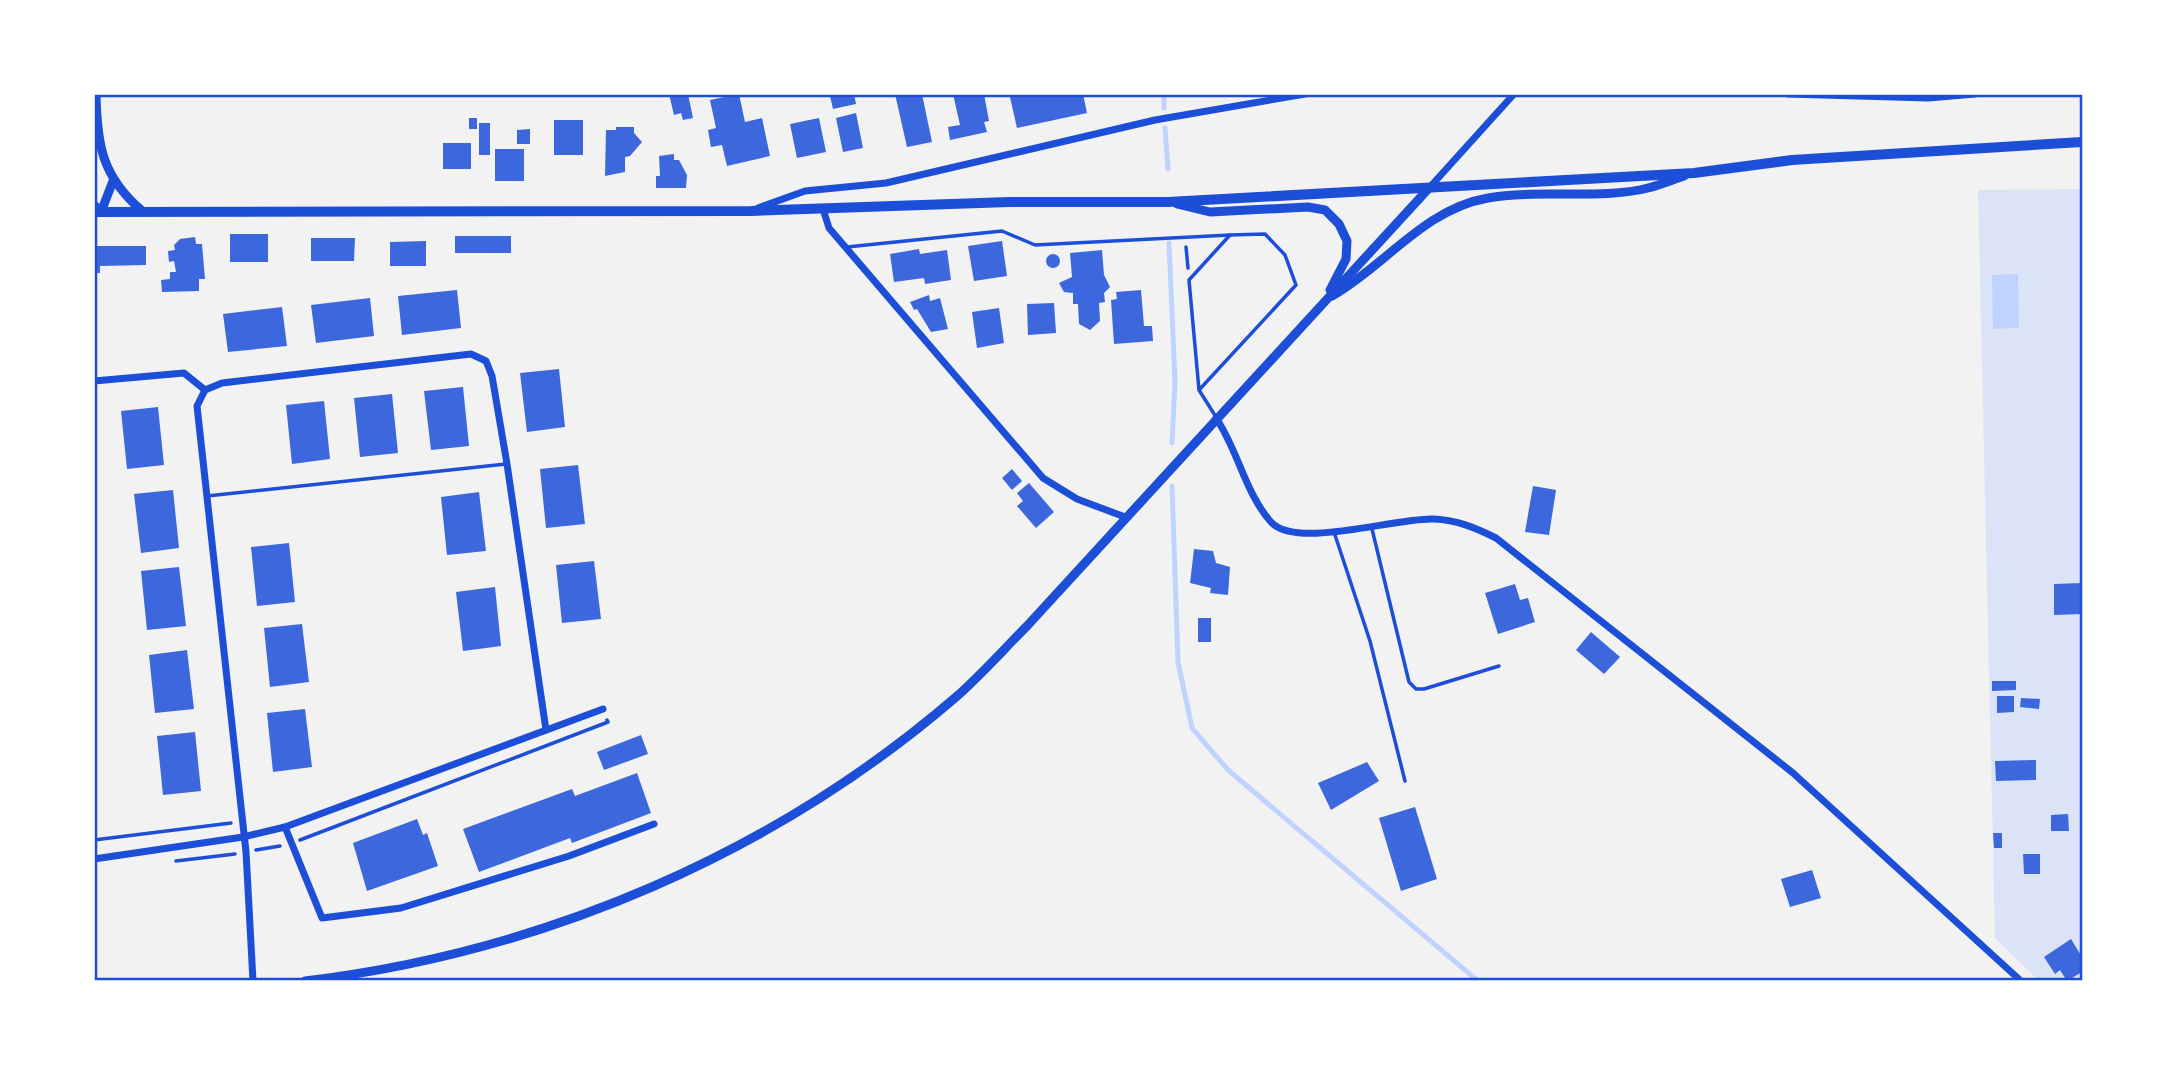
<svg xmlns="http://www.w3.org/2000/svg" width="2177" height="1075" font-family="Manrope,sans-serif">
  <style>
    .green { fill: #dbe4f7 }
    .water { fill: #bfd3fe }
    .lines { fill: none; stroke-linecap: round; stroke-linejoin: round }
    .stream { stroke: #bfd3fe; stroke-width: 5 }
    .building { fill: #3d67dc }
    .path { stroke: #1d4ed8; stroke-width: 3.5 }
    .service { stroke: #1d4ed8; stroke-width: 3.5 }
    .minor { stroke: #1d4ed8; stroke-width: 7 }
    .tertiary { stroke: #1d4ed8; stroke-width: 9 }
    .secondary { stroke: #1d4ed8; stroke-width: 10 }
    .neatline { fill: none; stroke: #1d4ed8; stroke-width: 2.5 }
  </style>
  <rect width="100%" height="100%" fill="#f2f2f2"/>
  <!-- green -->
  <polygon class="green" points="2082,189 2082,980 2038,980 1995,938 1978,190"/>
  <!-- water -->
  <polygon class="water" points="2018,274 2019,328 1993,329 1992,275"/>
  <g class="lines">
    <!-- stream -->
    <g class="stream">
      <polyline points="1164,94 1164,108"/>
      <polyline points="1165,128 1168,169"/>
      <polyline points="1169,243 1175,382 1172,443"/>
      <polyline points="1172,486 1178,662 1192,728 1228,770 1478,981"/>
    </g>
  </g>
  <!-- building -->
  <g class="building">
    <polygon points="669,94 688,94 693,118 683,120 681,113 674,115"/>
    <polygon points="739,94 745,122 762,118 770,156 727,166 722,145 711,147 708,130 716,128 710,100"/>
    <polygon points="835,94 854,94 856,104 833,109 830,96"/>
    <polygon points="895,94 922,94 932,142 907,147"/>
    <polygon points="953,94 984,94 989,121 984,122 987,132 950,140 948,127 960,125"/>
    <polygon points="1021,94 1083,94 1087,113 1017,128 1010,97"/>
    <polygon points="856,113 863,148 843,152 836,118"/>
    <rect x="469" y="118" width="8" height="11"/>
    <polygon points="819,118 826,152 797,158 790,124"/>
    <rect x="554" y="120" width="29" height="35"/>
    <rect x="479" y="123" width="11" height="32"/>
    <polygon points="616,127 634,127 634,133 642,142 630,156 625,157 625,172 605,176 606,130 616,130"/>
    <polygon points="530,129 530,144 517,144 517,130"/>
    <rect x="443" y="143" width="28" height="26"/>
    <rect x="495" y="149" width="29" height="32"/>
    <polygon points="674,154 674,160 679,160 687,175 686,188 656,188 656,176 660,176 659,156"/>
    <rect x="230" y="234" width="38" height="28"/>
    <rect x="455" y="236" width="56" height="17"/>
    <polygon points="195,237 196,244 202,244 205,279 199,279 199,291 162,292 161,280 170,279 170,272 176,272 174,261 169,262 168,251 175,250 174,245 180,239"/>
    <polygon points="311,238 355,238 354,261 311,261"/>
    <polygon points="426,241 426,266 390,266 390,242"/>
    <polygon points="1002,241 1007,276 974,281 968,246"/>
    <polygon points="94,246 146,246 146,265 100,266 100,273 94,273"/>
    <polygon points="919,249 920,254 947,250 951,280 925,284 924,278 894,282 890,254"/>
    <polygon points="1102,250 1104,275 1110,287 1104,293 1105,302 1099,303 1100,321 1090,330 1079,324 1078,304 1073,304 1073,293 1064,292 1059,283 1072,277 1070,253"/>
    <circle cx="1053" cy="261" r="7"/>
    <polygon points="457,290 461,328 402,335 398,296"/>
    <polygon points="1141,290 1144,326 1152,326 1153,341 1114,344 1111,300 1117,299 1116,292"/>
    <polygon points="929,295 930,301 940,298 948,329 931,332 917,309 914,310 910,302"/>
    <polygon points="370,298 374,336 316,343 311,305"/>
    <polygon points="1054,303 1056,333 1028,335 1027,304"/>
    <polygon points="282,307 287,346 228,352 223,314"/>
    <polygon points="999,308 1004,343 977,348 972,312"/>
    <polygon points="559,369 565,427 527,432 520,373"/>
    <polygon points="463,387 469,446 431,450 424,391"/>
    <polygon points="392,394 398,453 360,457 354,398"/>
    <polygon points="324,401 330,459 292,464 286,405"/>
    <polygon points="158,407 164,465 127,469 121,411"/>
    <polygon points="578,465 585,524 546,528 540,469"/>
    <polygon points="1012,469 1022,481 1012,490 1002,478"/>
    <polygon points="1029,483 1054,512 1036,528 1017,506 1023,501 1017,493"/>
    <polygon points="1533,486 1556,490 1549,535 1525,532"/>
    <polygon points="173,490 179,548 141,553 134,494"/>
    <polygon points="479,492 486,551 447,555 441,497"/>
    <polygon points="289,543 295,602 257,606 251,547"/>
    <polygon points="1194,549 1213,551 1216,563 1230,567 1228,595 1210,593 1211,588 1190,583"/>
    <polygon points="594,561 601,619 562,623 556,565"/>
    <polygon points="179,567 186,626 147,630 141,571"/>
    <polygon points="2082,583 2082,614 2054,615 2054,584"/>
    <polygon points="1515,584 1520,600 1528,598 1535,622 1498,634 1485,593"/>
    <polygon points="495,587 501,646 463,651 456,592"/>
    <rect x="1198" y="618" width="13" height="24"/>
    <polygon points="302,624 309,682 270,687 264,628"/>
    <polygon points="1591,632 1620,657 1604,674 1576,650"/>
    <polygon points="187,650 194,709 155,713 149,655"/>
    <polygon points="1992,681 2016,681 2016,690 1992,691"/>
    <polygon points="1997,696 2014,696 2014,712 1997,713"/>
    <polygon points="2021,698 2040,699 2039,709 2020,707"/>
    <polygon points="305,709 312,767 273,772 267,713"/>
    <polygon points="195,732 201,791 163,795 157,736"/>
    <polygon points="641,735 648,754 604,770 597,752"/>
    <polygon points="2036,760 2036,780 1996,781 1995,761"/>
    <polygon points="1367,762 1379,781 1331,810 1318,783"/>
    <polygon points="637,773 651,813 572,843 570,838 479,872 463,829 572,789 575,796"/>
    <polygon points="1415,807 1437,879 1401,891 1379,818"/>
    <polygon points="2068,814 2069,831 2051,831 2051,815"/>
    <polygon points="417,819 423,835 427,833 438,866 367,891 353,843"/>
    <polygon points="1993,833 2002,833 2002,848 1994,848"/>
    <polygon points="2023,854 2040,854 2040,874 2024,874"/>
    <polygon points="1812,870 1821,898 1790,907 1781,879"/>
    <polygon points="2071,939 2082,957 2082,972 2067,981 2060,970 2055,974 2044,957"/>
  </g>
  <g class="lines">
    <!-- path -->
    <g class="path">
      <polyline points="1186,247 1188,268"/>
      <polyline points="94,840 231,823"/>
      <polyline points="300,840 608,722 607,720"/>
      <polyline points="256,850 280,846"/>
      <polyline points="176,861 235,854"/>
    </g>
    <!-- service -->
    <g class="service">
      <polyline points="847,247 1002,231 1035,245 1230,235"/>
      <polyline points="1199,390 1296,285 1285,255 1265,234 1230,235 1189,280 1199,390 1216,417"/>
      <polyline points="207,496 506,464"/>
      <polyline points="1372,529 1409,682 1416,689 1424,689 1499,666"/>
      <polyline points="1334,532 1370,641 1405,781"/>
    </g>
    <!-- minor -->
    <g class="minor">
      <polyline points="1788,94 1928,98 1975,94"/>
      <polyline points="1430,187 1514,94"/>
      <polyline points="758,208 805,191 886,183 1155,120 1305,94"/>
      <polyline points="823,209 829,228 1043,478 1077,499 1125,517"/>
      <polyline points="94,381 184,373 205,390"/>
      <path d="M1216,418C1238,450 1245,493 1271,522C1297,550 1397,517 1434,519C1457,520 1476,528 1496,538L1793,773L2021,981"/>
      <polyline points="285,827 322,918 401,908 569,856 654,824"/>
      <polyline points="94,859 243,837 285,827 603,709"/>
      <polyline points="253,981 246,852 197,406 205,390 222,383 471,354 486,361 492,376 507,464 546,730"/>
    </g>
    <!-- tertiary -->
    <g class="tertiary">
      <path d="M96,94C97,145 102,176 141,210"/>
      <polyline points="1177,204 1210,212 1308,207 1325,210 1339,224 1347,241 1346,259 1330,290"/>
      <polyline points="94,205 101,212 113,181"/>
      <path d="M1332,296C1385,266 1424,209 1488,198C1538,189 1602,200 1648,188C1660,185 1672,180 1684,176"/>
      <path d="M305,981C544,952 774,854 956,697C981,675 1004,649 1027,626L1430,187"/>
    </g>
    <!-- secondary -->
    <polyline class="secondary" points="94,212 751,211 1009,202 1168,202 1694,173 1792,160 2082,142"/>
  </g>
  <!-- border -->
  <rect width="2177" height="1075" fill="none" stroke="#ffffff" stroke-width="192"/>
  <rect x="96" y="96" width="1985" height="883" class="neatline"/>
</svg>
